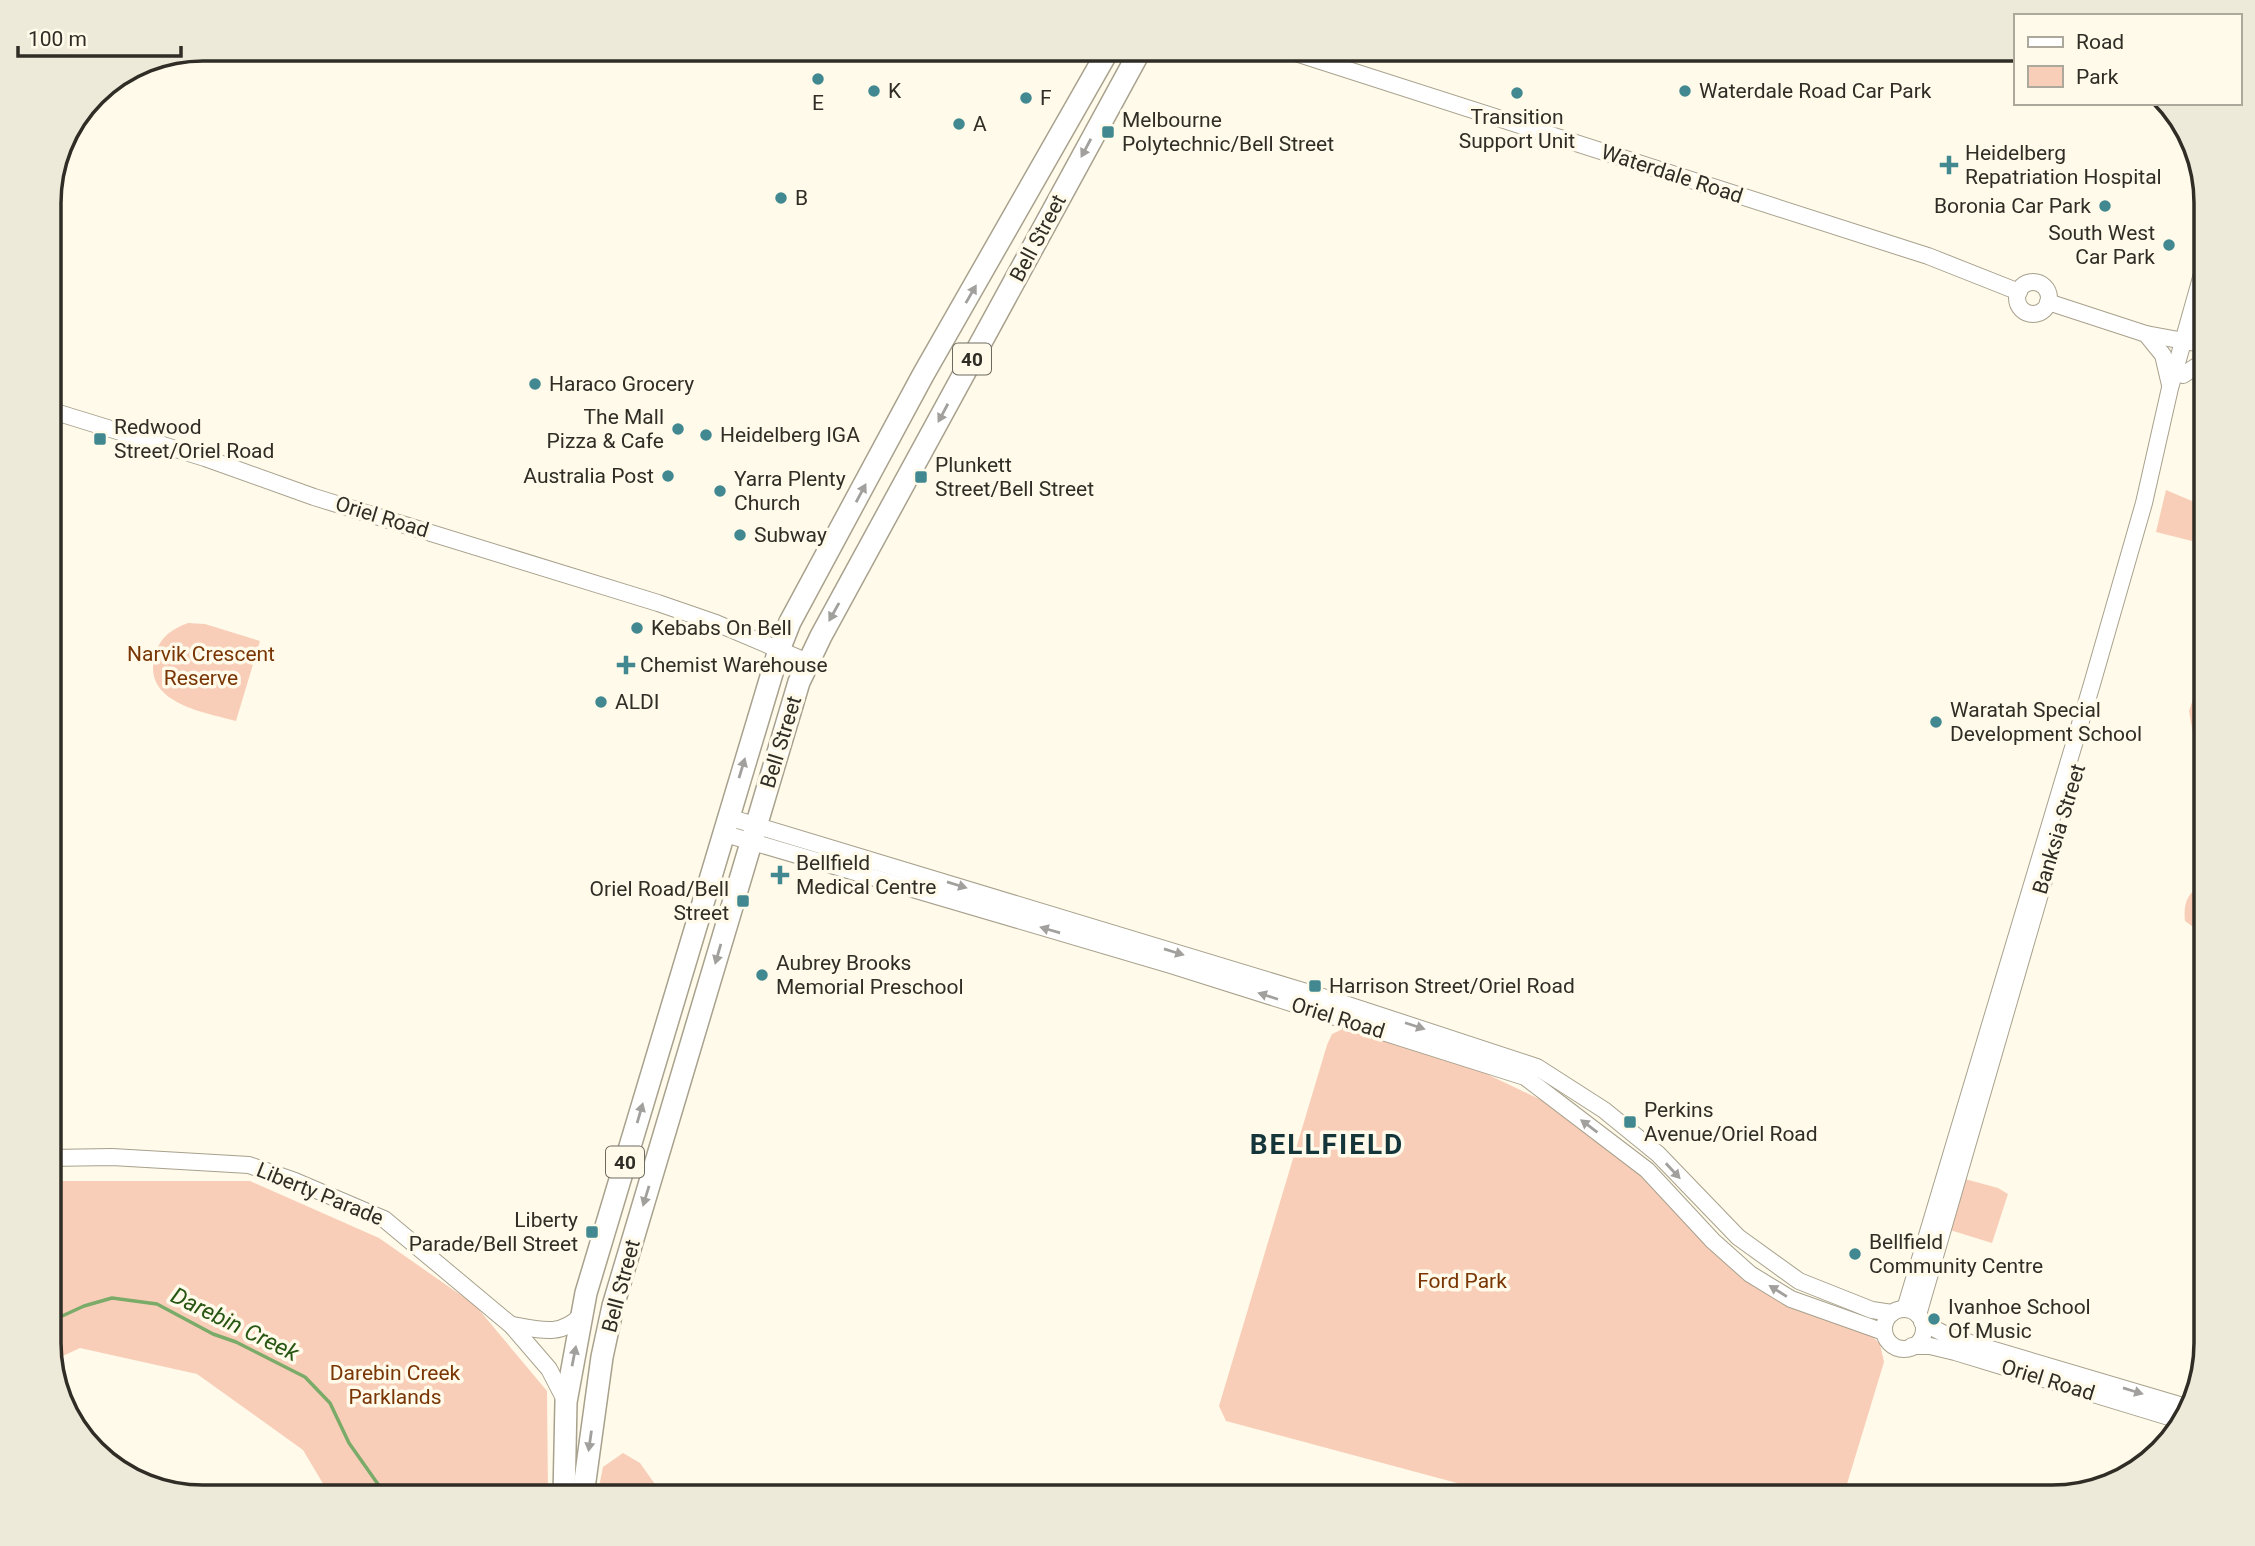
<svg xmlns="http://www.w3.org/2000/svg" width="2255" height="1546" font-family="Roboto,sans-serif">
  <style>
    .green { fill: #f9ceb9 }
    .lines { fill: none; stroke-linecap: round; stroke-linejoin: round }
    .stream { stroke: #7aab69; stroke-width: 3.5 }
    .secondary-casing { stroke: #a7a18d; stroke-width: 18 }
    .highway-casing { stroke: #a7a18d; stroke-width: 24 }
    .secondary { stroke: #fff; stroke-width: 16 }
    .highway { stroke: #fff; stroke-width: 21 }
    .oneway { fill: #a1a09d }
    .poi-dot { fill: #418890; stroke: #fffae9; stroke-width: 2.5 }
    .labels { text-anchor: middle; stroke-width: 7; stroke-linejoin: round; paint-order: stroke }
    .shield { fill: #fffae9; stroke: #6d6a60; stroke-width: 2 }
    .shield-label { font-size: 19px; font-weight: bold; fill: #2f2d25 }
    .poi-label { font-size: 21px; fill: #2f2d25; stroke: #fffae9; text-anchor: start }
    .street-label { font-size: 21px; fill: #2f2d25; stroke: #fffae9 }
    .park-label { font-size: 21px; fill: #793504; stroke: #fffae9 }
    .water-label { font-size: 23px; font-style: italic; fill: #275613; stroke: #fffae9 }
    .district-label { font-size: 28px; font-weight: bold; letter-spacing: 2px; fill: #14363a; stroke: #fffae9 }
    .rim { fill: none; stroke: #2f2d25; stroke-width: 3.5 }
  </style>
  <rect width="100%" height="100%" fill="#fffae9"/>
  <!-- green -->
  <g class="green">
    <polygon points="2166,490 2199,504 2197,521 2206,524 2206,555 2196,542 2156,532"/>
    <path d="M188,623L205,624L260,641L236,721C204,712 141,703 155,655C160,637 172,629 188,623Z"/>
    <polygon points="2206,660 2206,807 2189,711"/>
    <path d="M2206,883V936L2185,921C2183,902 2188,891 2206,883Z"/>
    <polygon points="1347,1027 1474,1068 1556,1107 1633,1166 1701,1233 1828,1319 1873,1337 1880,1344 1884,1362 1843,1497 1509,1497 1226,1421 1219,1406 1327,1045 1332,1034"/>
    <polygon points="1965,1179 1998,1188 2008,1194 1992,1243 1950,1230"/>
    <polygon points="49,1181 250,1181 379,1238 475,1305 547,1391 548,1497 331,1497 303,1450 197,1374 80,1348 52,1361 49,1352"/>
    <polygon points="623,1453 640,1463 664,1497 597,1497 603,1467"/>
  </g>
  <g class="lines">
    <!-- stream -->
    <polyline class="stream" points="49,1322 84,1306 112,1298 157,1304 213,1334 236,1342 305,1377 330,1403 349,1443 387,1497"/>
    <defs>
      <g id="secondary">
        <polyline points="1283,49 1928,256 2019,292"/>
        <circle cx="2033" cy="298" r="16"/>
        <polyline points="2048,302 2146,334 2206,345"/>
        <polyline points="2146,334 2163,355 2170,385"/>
        <polyline points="2183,375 2206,360"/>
        <polyline points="49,410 205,458 314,497 658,603 716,623 808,662"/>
        <polyline points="728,817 1336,1001 1537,1067 1604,1110 1658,1154 1738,1237 1799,1281 1872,1310 1892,1313"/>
        <polyline points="722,833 1171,965 1525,1077 1647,1170 1713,1241 1750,1274 1791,1299 1884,1332"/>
        <polyline points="49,1158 112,1157 249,1165 295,1181 384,1219 511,1325 549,1369 566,1402"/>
        <polyline points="1905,1309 2092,684 2144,503 2170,388 2206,260"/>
        <circle cx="1904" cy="1329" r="20"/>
        <polyline points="1918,1315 2047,870"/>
        <polyline points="1922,1322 1950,1337 2186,1407"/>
        <path d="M511,1325C537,1329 561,1338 581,1315"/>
        <polyline points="1912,1346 1930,1346 1955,1352 2182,1421"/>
      </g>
      <g id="highway">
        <polyline points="564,1497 566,1402 586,1293 779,650 790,622 923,375 1109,49"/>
        <polyline points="580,1497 584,1488 602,1357 613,1306 799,682 821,636 1141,49"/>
      </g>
    </defs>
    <!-- secondary casing -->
    <use href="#secondary" class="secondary-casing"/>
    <!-- highway casing -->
    <use href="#highway" class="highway-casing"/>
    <!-- secondary -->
    <use href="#secondary" class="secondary"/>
    <!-- highway -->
    <use href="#highway" class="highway"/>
  </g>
  <!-- one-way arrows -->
  <defs><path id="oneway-solid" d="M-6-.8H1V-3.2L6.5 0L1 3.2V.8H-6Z" transform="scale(1.75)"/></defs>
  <g class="oneway">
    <use href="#oneway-solid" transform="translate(1086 148) rotate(118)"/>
    <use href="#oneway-solid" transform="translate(971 294) rotate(-60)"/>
    <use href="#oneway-solid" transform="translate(943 413) rotate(118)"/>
    <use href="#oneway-solid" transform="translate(861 493) rotate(-62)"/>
    <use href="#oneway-solid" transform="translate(834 612) rotate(119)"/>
    <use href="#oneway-solid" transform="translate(742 768) rotate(-73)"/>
    <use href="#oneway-solid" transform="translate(957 885) rotate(17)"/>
    <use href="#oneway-solid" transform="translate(1050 930) rotate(-164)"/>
    <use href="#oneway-solid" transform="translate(1174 952) rotate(17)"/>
    <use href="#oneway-solid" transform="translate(718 954) rotate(106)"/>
    <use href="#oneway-solid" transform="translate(1268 996) rotate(-162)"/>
    <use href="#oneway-solid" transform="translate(1415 1026) rotate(18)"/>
    <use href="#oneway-solid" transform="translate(640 1113) rotate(-74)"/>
    <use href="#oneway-solid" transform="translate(1589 1126) rotate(-143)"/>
    <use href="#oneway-solid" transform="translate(1673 1171) rotate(47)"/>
    <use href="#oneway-solid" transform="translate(646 1196) rotate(107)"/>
    <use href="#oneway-solid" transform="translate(1778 1291) rotate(-148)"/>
    <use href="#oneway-solid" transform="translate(574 1356) rotate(-79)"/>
    <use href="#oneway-solid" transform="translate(2133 1391) rotate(17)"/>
    <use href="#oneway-solid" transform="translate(590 1441) rotate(98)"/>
  </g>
  <!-- markers -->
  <g class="poi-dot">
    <circle cx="818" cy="79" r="7"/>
    <circle cx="874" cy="91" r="7"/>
    <circle cx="1685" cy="91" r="7"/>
    <circle cx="1517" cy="93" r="7"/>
    <circle cx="1026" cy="98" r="7"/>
    <circle cx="959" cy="124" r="7"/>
    <rect x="1101" y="125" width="14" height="14" rx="3.5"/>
    <path d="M1945.5 154.5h7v7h7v7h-7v7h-7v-7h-7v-7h7z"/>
    <circle cx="781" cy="198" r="7"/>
    <circle cx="2105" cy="206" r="7"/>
    <circle cx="2169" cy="245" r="7"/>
    <circle cx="535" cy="384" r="7"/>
    <circle cx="678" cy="429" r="7"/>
    <circle cx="706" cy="435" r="7"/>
    <rect x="93" y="432" width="14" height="14" rx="3.5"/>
    <circle cx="668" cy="476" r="7"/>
    <rect x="914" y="470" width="14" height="14" rx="3.5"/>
    <circle cx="720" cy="491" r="7"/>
    <circle cx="740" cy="535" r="7"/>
    <circle cx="637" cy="628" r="7"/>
    <path d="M622.5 654.5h7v7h7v7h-7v7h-7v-7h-7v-7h7z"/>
    <circle cx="601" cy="702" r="7"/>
    <circle cx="1936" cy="722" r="7"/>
    <path d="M776.5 864.5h7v7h7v7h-7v7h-7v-7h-7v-7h7z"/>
    <rect x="736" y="894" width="14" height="14" rx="3.5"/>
    <circle cx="762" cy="975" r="7"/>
    <rect x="1308" y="979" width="14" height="14" rx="3.5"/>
    <rect x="1623" y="1115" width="14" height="14" rx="3.5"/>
    <rect x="585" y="1225" width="14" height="14" rx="3.5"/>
    <circle cx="1855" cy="1254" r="7"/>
    <circle cx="1934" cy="1319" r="7"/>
  </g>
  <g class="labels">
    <!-- shield labels -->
    <g class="shield">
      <rect x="953" y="343.5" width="38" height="31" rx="5"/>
      <rect x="606" y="1146.5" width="38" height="31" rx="5"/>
    </g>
    <g class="shield-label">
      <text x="972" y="366">40</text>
      <text x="625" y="1169">40</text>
    </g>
    <!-- poi labels -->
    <g class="poi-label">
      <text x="888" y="98">K</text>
      <text x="1699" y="98">Waterdale Road Car Park</text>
      <text x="1040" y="105">F</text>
      <text x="818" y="110" text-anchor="middle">E</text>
      <text x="1517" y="124" text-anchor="middle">Transition<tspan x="1517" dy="24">Support Unit</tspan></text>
      <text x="1122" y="127">Melbourne<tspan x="1122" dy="24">Polytechnic/Bell Street</tspan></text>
      <text x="973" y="131">A</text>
      <text x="1965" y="160">Heidelberg<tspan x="1965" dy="24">Repatriation Hospital</tspan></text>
      <text x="795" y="205">B</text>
      <text x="2091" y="213" text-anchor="end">Boronia Car Park</text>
      <text x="2155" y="240" text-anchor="end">South West<tspan x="2155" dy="24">Car Park</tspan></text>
      <text x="549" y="391">Haraco Grocery</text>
      <text x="664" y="424" text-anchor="end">The Mall<tspan x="664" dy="24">Pizza &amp; Cafe</tspan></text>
      <text x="114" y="434">Redwood<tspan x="114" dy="24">Street/Oriel Road</tspan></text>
      <text x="720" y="442">Heidelberg IGA</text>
      <text x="935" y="472">Plunkett<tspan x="935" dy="24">Street/Bell Street</tspan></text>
      <text x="654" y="483" text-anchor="end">Australia Post</text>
      <text x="734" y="486">Yarra Plenty<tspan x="734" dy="24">Church</tspan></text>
      <text x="754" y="542">Subway</text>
      <text x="651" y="635">Kebabs On Bell</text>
      <text x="640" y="672">Chemist Warehouse</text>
      <text x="615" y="709">ALDI</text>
      <text x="1950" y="717">Waratah Special<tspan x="1950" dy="24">Development School</tspan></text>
      <text x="796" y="870">Bellfield<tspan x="796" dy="24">Medical Centre</tspan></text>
      <text x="729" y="896" text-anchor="end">Oriel Road/Bell<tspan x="729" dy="24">Street</tspan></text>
      <text x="776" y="970">Aubrey Brooks<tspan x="776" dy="24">Memorial Preschool</tspan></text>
      <text x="1329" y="993">Harrison Street/Oriel Road</text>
      <text x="1644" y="1117">Perkins<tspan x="1644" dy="24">Avenue/Oriel Road</tspan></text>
      <text x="578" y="1227" text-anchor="end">Liberty<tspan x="578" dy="24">Parade/Bell Street</tspan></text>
      <text x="1869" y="1249">Bellfield<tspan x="1869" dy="24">Community Centre</tspan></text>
      <text x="1948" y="1314">Ivanhoe School<tspan x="1948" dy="24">Of Music</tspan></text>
    </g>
    <!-- street labels -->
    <g class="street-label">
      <text transform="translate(1672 174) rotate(18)" y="7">Waterdale Road</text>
      <text transform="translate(1038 238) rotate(-62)" y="7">Bell Street</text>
      <text transform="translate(382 517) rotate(17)" y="7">Oriel Road</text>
      <text transform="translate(781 742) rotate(-73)" y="7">Bell Street</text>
      <text transform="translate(2059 829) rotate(-73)" y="7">Banksia Street</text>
      <text transform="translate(1338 1018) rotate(17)" y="7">Oriel Road</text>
      <text transform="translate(320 1194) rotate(22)" y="7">Liberty Parade</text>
      <text transform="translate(621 1286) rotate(-75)" y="7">Bell Street</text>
      <text transform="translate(2048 1380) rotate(17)" y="7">Oriel Road</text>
    </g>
    <!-- park labels -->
    <g class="park-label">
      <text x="201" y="661">Narvik Crescent<tspan x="201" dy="24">Reserve</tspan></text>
      <text x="1462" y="1288">Ford Park</text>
      <text x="395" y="1380">Darebin Creek<tspan x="395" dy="24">Parklands</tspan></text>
    </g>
    <!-- water labels -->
    <g class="water-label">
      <text transform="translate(235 1324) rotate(26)" y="8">Darebin Creek</text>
    </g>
    <!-- district labels -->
    <g class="district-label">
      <text x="1327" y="1154">BELLFIELD</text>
    </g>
  </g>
  <!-- crop -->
  <path d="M0 0H2255V1546H0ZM203 61H2052A142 142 0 0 1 2194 203V1343A142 142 0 0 1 2052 1485H203A142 142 0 0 1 61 1343V203A142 142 0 0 1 203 61Z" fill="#eeead9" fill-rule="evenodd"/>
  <path class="rim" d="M203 61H2052A142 142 0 0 1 2194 203V1343A142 142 0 0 1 2052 1485H203A142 142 0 0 1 61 1343V203A142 142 0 0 1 203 61Z"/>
  <!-- legend -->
  <rect x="2014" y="14" width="228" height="91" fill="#fffae9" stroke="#aca89b" stroke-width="2"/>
  <rect x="2028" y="37" width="35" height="10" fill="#ffffff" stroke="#aca89b" stroke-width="2"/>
  <text x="2076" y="49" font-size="21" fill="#2f2d25">Road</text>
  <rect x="2028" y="66" width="35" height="21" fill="#f9ceb9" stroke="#aca89b" stroke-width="2"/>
  <text x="2076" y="84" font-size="21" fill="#2f2d25">Park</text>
  <!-- scale -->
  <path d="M18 46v10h163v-10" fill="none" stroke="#2f2d25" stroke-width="3.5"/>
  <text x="28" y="46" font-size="21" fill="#2f2d25" stroke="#fffae9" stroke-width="5" paint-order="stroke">100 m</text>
</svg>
